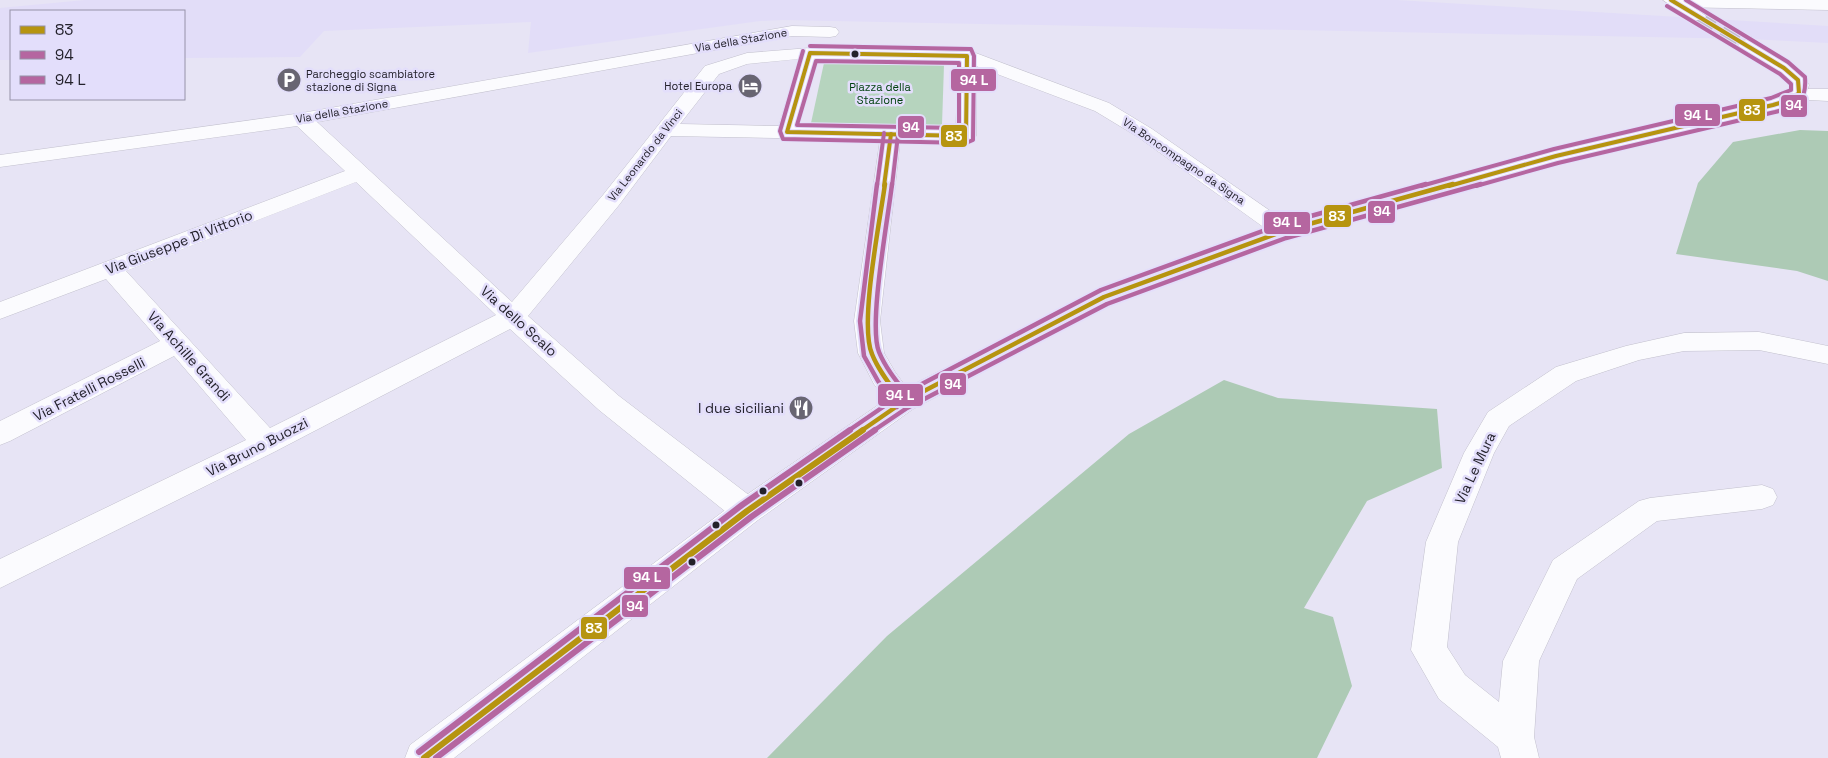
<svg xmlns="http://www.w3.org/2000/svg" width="1828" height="758" font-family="'Space Grotesk',sans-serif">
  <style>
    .built { fill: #e2ddf8 }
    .green { fill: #b6d4be }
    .forest { fill: #adcab5 }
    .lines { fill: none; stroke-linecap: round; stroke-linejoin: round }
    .secondary-tunnel { stroke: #c0bdcd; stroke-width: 19; stroke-dasharray: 19 9; stroke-linecap: butt }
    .minor-casing { stroke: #c2c0cd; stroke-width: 1 }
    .tertiary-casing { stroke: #c2c0cd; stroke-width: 1 }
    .secondary-casing { stroke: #c2c0cd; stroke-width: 1 }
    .minor { fill: #fbfbfe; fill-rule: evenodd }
    .tertiary { fill: #fbfbfe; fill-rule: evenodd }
    .secondary { fill: #fbfbfe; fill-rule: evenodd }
    .bus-1-far2-casing { stroke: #e3defb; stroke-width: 6 }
    .bus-1-far1-casing { stroke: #e3defb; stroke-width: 8 }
    .bus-1-casing { stroke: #e3defb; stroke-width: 10 }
    .bus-2-far2-casing { stroke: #e3defb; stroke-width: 6 }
    .bus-2-far1-casing { stroke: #e3defb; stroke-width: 8 }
    .bus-2-casing { stroke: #e3defb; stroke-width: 10 }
    .bus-3-far2-casing { stroke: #e3defb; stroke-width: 6 }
    .bus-3-far1-casing { stroke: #e3defb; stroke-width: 8 }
    .bus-3-casing { stroke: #e3defb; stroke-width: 10 }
    .bus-1-far2 { stroke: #b69410; stroke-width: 4 }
    .bus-1-far1 { stroke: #b69410; stroke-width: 4.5 }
    .bus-1 { stroke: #b69410; stroke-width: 6 }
    .bus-2-far2 { stroke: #b566a0; stroke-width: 4 }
    .bus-2-far1 { stroke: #b566a0; stroke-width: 4.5 }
    .bus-2 { stroke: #b566a0; stroke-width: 6 }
    .bus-3-far2 { stroke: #b566a0; stroke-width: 4 }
    .bus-3-far1 { stroke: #b566a0; stroke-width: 4.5 }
    .bus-3 { stroke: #b566a0; stroke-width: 6 }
    .bus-dot { fill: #23212b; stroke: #e3defb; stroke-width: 2 }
    .labels { text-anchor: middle; stroke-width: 5; stroke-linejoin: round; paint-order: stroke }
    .far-street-label { font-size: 11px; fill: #23212b; stroke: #e3defb }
    .far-poi-label { font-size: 11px; fill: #23212b; stroke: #e3defb; text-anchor: start }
    .far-park-label { font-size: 11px; fill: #00400e; stroke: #e3defb }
    .street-label { font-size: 14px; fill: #23212b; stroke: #e3defb }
    .poi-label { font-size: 14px; fill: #23212b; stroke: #e3defb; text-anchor: end }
    .line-badge { stroke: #e3defb; stroke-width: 2 }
    .badge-label { font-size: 14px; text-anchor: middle; font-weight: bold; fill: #fff }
  </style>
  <rect width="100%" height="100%" fill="#e7e4f5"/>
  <!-- built -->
  <polygon class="built" points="85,0 1397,0 1828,26 1828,43 1748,39 783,20 760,21 528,53 531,22 324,31 300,57 184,58 184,11 11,11 11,60 0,60 0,8"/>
  <!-- green -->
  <polygon class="green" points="824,63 944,65 942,125 811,123"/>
  <!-- forest -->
  <g class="forest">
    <polygon points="1800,130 1828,131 1828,281 1797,271 1676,254 1698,183 1733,142"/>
    <polygon points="1224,380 1278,398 1437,409 1442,468 1367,501 1304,608 1333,617 1352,686 1317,758 767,758 887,636 1129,434"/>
  </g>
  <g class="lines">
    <!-- secondary-tunnel -->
    <polyline class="secondary-tunnel" points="1698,16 1747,45"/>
    <defs>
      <g id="minor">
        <polygon points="1668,0 1828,0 1828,10 1675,7 1669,5"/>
        <path d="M792,26L830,27L836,28L839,32L836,36L830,37L792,36L317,122L512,302L603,195L705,66L747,53L810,48L973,52L1109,103L1152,129L1292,226L1296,231L1292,236L1284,238L1276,236L1138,137L1095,111L976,66V136L973,140L966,142L900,141L880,321L884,353L895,372L917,402L913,409L903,412L893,409L874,384L858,353L854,321L880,140L671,136L619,205L528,316L619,396L758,502L763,511L758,520L747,523L736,520L599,410L510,329L276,451L0,588V559L246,440L174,356L10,441L0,445V421L160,341L106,279L0,319V302L345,171L297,126L0,167V155L302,113ZM799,59L779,126L680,124L719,74L747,64ZM817,59L958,61L956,130L799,126ZM356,182L496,315L270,428L126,271Z"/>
        <polygon points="1759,332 1828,346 1828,364 1759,350 1684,351 1639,360 1576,381 1509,426 1494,453 1458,542 1447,647 1465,675 1499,702 1503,661 1553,560 1639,501 1650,498 1762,485 1773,489 1777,497 1773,505 1762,509 1657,521 1577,579 1539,661 1534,737 1539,758 1501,758 1498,747 1439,699 1411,650 1426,542 1464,453 1488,412 1556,367 1626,346 1684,333"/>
      </g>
      <polygon id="tertiary" points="1798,89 1828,89 1828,101 1791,99 1788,95 1791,91"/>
      <g id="secondary">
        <polygon points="1663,0 1683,0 1706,16 1704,20 1692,20"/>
        <polygon points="1747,40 1753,41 1800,71 1809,85 1805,99 1780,109 1561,161 1292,236 1113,303 913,409 758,520 454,758 405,758 410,745 736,502 893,395 1095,291 1276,226 1549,152 1768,100 1789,92 1791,85 1786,79 1741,49 1738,45 1741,41"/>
      </g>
    </defs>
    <!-- minor casing -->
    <use href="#minor" class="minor-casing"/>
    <!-- tertiary casing -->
    <use href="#tertiary" class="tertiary-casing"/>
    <!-- secondary casing -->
    <use href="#secondary" class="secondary-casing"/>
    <!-- minor -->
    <use href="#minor" class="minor"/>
    <!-- tertiary -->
    <use href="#tertiary" class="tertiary"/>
    <!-- secondary -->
    <use href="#secondary" class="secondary"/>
    <defs>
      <g id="bus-1-far2">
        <polygon points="810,53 967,56 966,136 787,132"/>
        <polyline points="884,186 891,134"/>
        <polyline points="1449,186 1556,156 1773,105 1790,100 1799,93 1798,80 1784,68 1671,0"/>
      </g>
      <g id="bus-1-far1">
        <path d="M885,184C880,221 859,324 872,354C879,372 892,387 903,402"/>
        <polyline points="861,431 903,402 1104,297 1284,231 1453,184"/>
      </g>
      <polyline id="bus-1" points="424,758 747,511 863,430"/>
      <g id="bus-2-far2">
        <polygon points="816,61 959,63 959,128 797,125"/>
        <polyline points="877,186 884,133"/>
        <path d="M1476,186L1558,163L1775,112C1797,106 1807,102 1805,77L1788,62L1686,0"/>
      </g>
      <g id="bus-2-far1">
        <polyline points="877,184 860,321 864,356 878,381 897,407"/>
        <polyline points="873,431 907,408 1107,304 1286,238 1481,184"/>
      </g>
      <polyline id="bus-2" points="436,758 751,517 875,430"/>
      <g id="bus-3-far2">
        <polyline points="803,51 780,131 783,139 966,143 973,140 974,56 971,49 810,46"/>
        <polyline points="892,186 898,135"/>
        <polyline points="1421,186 1554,149 1771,98 1791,90 1791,84 1780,74 1667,6"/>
      </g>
      <g id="bus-3-far1">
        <path d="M892,184C888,219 868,325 879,352C886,369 898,383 909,397"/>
        <polyline points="848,431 899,396 1101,290 1282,224 1426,184"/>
      </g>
      <polyline id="bus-3" points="419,752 742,505 850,430"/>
    </defs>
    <!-- bus-1-far2 casing -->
    <use href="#bus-1-far2" class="bus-1-far2-casing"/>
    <!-- bus-1-far1 casing -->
    <use href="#bus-1-far1" class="bus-1-far1-casing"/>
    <!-- bus-1 casing -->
    <use href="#bus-1" class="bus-1-casing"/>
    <!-- bus-2-far2 casing -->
    <use href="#bus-2-far2" class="bus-2-far2-casing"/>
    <!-- bus-2-far1 casing -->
    <use href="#bus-2-far1" class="bus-2-far1-casing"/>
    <!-- bus-2 casing -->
    <use href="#bus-2" class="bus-2-casing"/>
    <!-- bus-3-far2 casing -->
    <use href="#bus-3-far2" class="bus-3-far2-casing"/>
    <!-- bus-3-far1 casing -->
    <use href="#bus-3-far1" class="bus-3-far1-casing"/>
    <!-- bus-3 casing -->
    <use href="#bus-3" class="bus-3-casing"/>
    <!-- bus-1-far2 -->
    <use href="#bus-1-far2" class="bus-1-far2"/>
    <!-- bus-1-far1 -->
    <use href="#bus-1-far1" class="bus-1-far1"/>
    <!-- bus-1 -->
    <use href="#bus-1" class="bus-1"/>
    <!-- bus-2-far2 -->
    <use href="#bus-2-far2" class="bus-2-far2"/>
    <!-- bus-2-far1 -->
    <use href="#bus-2-far1" class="bus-2-far1"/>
    <!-- bus-2 -->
    <use href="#bus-2" class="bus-2"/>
    <!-- bus-3-far2 -->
    <use href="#bus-3-far2" class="bus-3-far2"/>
    <!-- bus-3-far1 -->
    <use href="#bus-3-far1" class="bus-3-far1"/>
    <!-- bus-3 -->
    <use href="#bus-3" class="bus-3"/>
  </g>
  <!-- icons -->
  <defs>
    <symbol id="parking-disc" viewBox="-11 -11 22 22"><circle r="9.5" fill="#686572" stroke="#e3defb"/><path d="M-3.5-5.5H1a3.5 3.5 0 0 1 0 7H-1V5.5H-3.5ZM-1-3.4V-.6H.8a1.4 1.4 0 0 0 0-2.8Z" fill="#fff"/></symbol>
    <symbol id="hotel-disc" viewBox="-11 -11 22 22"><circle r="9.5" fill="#686572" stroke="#e3defb"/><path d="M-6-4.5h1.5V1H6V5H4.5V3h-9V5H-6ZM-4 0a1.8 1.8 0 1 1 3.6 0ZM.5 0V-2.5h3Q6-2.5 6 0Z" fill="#fff"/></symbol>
    <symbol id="restaurant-disc" viewBox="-11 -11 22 22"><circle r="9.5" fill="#686572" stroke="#e3defb"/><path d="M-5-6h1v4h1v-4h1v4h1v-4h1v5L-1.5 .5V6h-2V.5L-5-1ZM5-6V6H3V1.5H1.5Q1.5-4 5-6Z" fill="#fff"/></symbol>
  </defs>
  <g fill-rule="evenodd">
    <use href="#parking-disc" x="275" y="66" width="28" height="28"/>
    <use href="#hotel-disc" x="736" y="72" width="28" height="28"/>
    <use href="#restaurant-disc" x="787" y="394" width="28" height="28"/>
  </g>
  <!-- markers -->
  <g class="bus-dot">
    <circle cx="855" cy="54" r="4.5"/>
    <circle cx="799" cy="483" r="4.5"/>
    <circle cx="763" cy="491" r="4.5"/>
    <circle cx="716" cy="525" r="4.5"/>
    <circle cx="692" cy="562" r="4.5"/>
  </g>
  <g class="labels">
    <!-- far-street labels -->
    <g class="far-street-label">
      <text transform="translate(741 40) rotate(-10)" y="4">Via della Stazione</text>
      <text transform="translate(342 111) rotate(-10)" y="4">Via della Stazione</text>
      <text transform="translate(645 155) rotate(-52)" y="4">Via Leonardo da Vinci</text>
      <text transform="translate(1184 161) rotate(34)" y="4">Via Boncompagno da Signa</text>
    </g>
    <!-- far-poi labels -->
    <g class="far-poi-label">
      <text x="306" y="78">Parcheggio scambiatore<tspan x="306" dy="13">stazione di Signa</tspan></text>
      <text x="732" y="90" text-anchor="end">Hotel Europa</text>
    </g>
    <!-- far-park labels -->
    <g class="far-park-label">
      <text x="880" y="91">Piazza della<tspan x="880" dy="13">Stazione</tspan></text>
    </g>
    <!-- street labels -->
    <g class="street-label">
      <text transform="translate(179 242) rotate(-21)" y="5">Via Giuseppe Di Vittorio</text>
      <text transform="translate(519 321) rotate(42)" y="5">Via dello Scalo</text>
      <text transform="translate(189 356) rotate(48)" y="5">Via Achille Grandi</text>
      <text transform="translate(89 389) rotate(-27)" y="5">Via Fratelli Rosselli</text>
      <text transform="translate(257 447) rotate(-27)" y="5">Via Bruno Buozzi</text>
      <text transform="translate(1475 468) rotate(-65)" y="5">Via Le Mura</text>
    </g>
    <!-- poi labels -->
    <g class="poi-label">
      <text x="784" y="413">I due siciliani</text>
    </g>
  </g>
  <g class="line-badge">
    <rect x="950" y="68" width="47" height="24" rx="5" fill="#b566a0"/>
    <rect x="1780" y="94" width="28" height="24" rx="5" fill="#b566a0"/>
    <rect x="1738" y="98" width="28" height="24" rx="5" fill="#b69410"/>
    <rect x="1674" y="103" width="47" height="24" rx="5" fill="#b566a0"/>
    <rect x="897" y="115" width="28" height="24" rx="5" fill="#b566a0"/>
    <rect x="940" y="124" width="28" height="24" rx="5" fill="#b69410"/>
    <rect x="1367" y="200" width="29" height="24" rx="5" fill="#b566a0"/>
    <rect x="1323" y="204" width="29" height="24" rx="5" fill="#b69410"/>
    <rect x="1263" y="211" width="48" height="24" rx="5" fill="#b566a0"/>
    <rect x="939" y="372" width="28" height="24" rx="5" fill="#b566a0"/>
    <rect x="877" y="383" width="47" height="24" rx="5" fill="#b566a0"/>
    <rect x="623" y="566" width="48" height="24" rx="5" fill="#b566a0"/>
    <rect x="621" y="594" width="28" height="24" rx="5" fill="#b566a0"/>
    <rect x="580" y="616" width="28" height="24" rx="5" fill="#b69410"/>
  </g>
  <g class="badge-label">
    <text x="974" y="85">94 L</text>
    <text x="1794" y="110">94</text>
    <text x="1752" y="115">83</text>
    <text x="1698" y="120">94 L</text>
    <text x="911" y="132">94</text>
    <text x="954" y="141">83</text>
    <text x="1382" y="216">94</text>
    <text x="1337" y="221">83</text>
    <text x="1287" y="227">94 L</text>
    <text x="953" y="389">94</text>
    <text x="900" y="400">94 L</text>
    <text x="647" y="582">94 L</text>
    <text x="635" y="611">94</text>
    <text x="594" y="633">83</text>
  </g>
  <!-- legend -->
  <rect x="10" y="10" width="175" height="90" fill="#e3defb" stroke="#9692a8"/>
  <rect x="20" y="26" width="25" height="8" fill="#b69410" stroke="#9692a8"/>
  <text x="55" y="35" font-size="15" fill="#23212b">83</text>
  <rect x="20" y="51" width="25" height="8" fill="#b566a0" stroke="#9692a8"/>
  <text x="55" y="60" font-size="15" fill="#23212b">94</text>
  <rect x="20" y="76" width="25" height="8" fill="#b566a0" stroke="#9692a8"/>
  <text x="55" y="85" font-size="15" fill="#23212b">94 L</text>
</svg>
